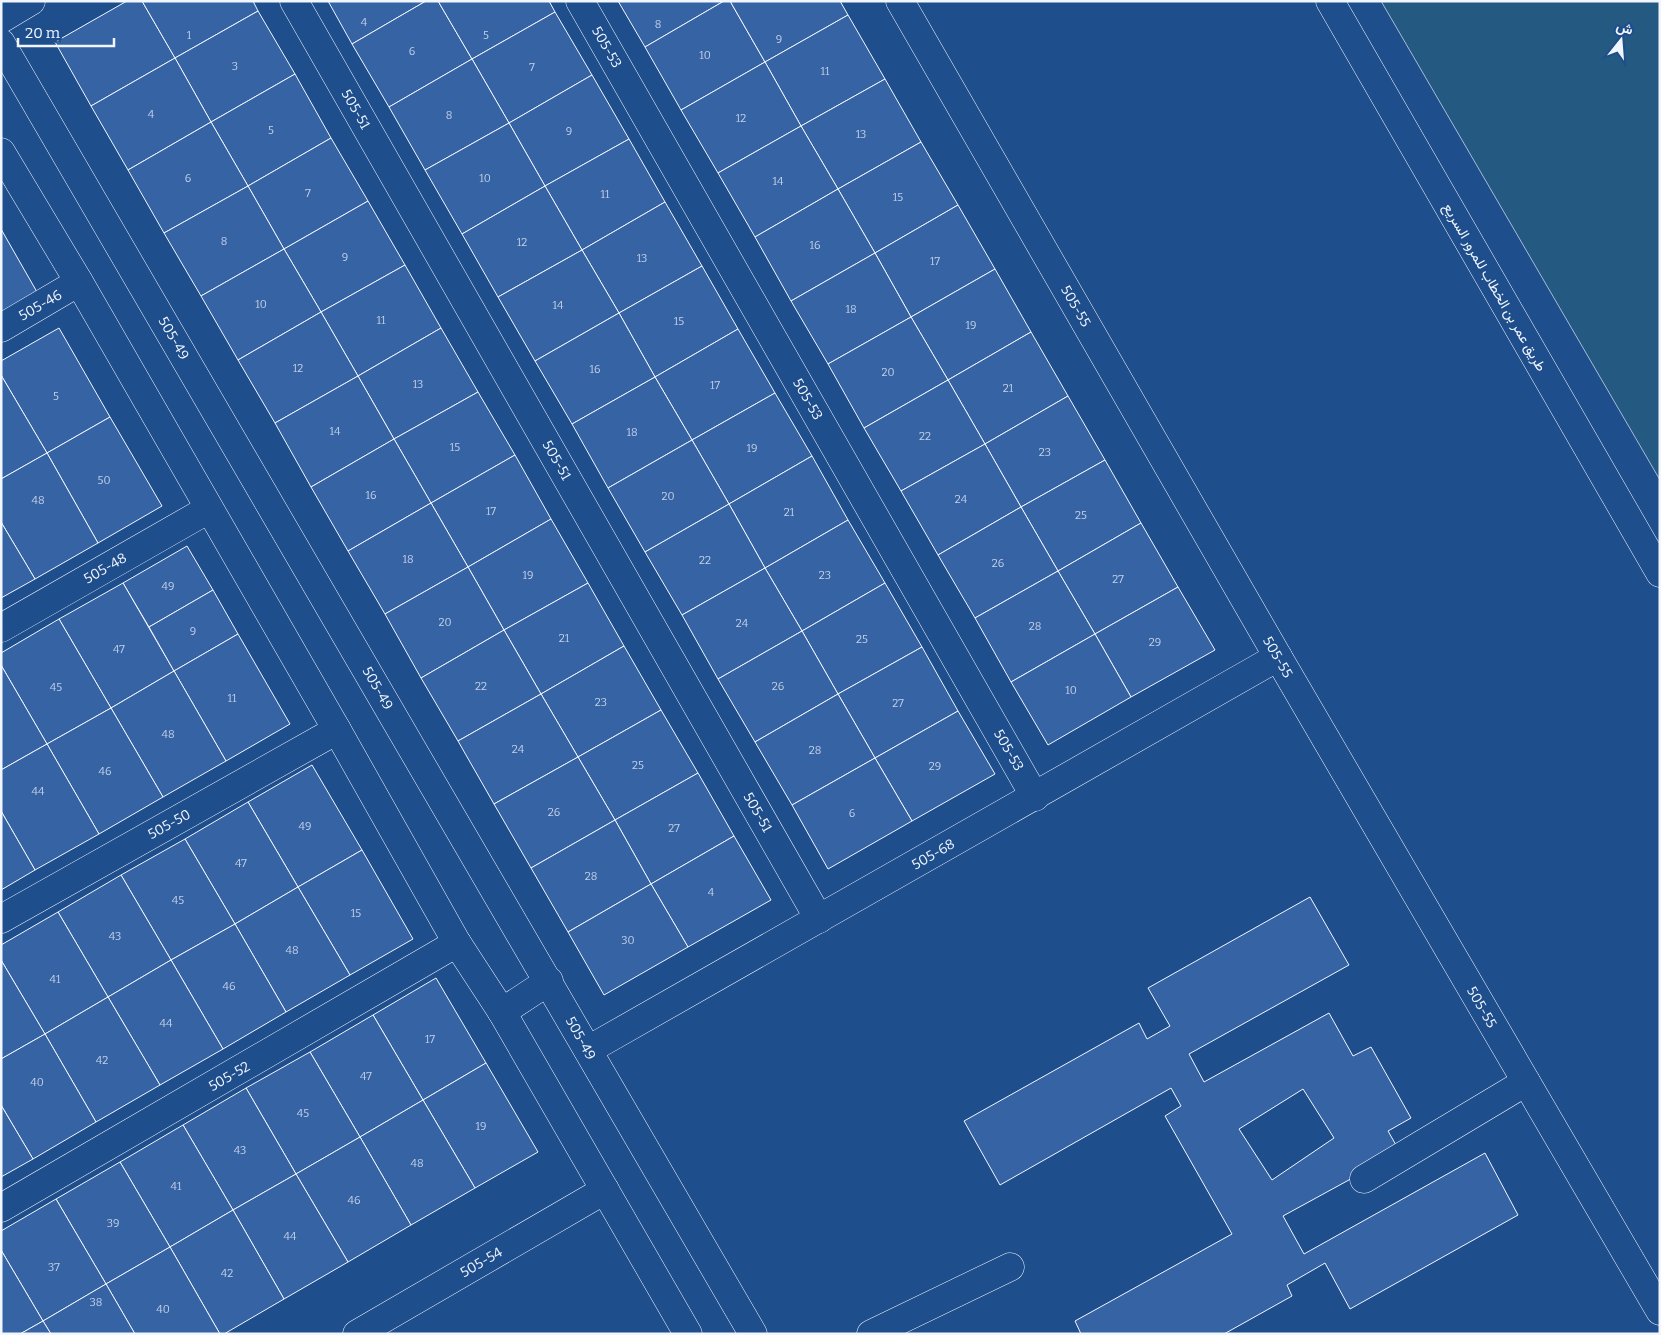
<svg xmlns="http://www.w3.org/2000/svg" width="1661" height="1335" font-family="Bitter,Vazirmatn,serif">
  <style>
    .green { fill: #245a82; stroke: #a8bbd7 }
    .building { fill: #3563a3; stroke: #f2f6ff; fill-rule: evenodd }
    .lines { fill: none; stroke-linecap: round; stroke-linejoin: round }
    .minor-casing { stroke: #f2f6ff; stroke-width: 29 }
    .highway-casing { stroke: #f2f6ff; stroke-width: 29 }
    .minor { stroke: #1f4e8c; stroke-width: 28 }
    .highway { stroke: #1f4e8c; stroke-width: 28 }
    .labels { text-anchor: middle; stroke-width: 4; stroke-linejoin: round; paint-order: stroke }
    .number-label { font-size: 11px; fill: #c3d1e8 }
    .street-label { font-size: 14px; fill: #f2f6ff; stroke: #1f4e8c }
  </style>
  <rect width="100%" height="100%" fill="#1f4e8c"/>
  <!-- green -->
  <polygon class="green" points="1381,1 1660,1 1660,480"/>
  <!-- building -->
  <g class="building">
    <polygon points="127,1 142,1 175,58 91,106 55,42"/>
    <polygon points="142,1 253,1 258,11 175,58"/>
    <polygon points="328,1 426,1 352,44"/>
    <polygon points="426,1 438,1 472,59 389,107 352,44"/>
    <polygon points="438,1 549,1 555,12 472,59"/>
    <polygon points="618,1 724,1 645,47"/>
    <polygon points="724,1 730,1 765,62 681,110 645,47"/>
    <polygon points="730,1 840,1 848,15 765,62"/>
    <polygon points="258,11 295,74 211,122 175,58"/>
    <polygon points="555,12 592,75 509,123 472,59"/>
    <polygon points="848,15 885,79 801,126 765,62"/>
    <polygon points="175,58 211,122 128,170 91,106"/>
    <polygon points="472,59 509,123 425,170 389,107"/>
    <polygon points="765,62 801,126 718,173 681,110"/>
    <polygon points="295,74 331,138 248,186 211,122"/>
    <polygon points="592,75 629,139 545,186 509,123"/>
    <polygon points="885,79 921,142 838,189 801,126"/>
    <polygon points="211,122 248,186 164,233 128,170"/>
    <polygon points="509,123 545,186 462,234 425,170"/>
    <polygon points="801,126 838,189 755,237 718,173"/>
    <polygon points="331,138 368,201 284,249 248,186"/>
    <polygon points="629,139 665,202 582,250 545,186"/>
    <polygon points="921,142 958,205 875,253 838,189"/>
    <polygon points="248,186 284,249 201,296 164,233"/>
    <polygon points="545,186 582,250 498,297 462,234"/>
    <polygon points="838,189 875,253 791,301 755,237"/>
    <polygon points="368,201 405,265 321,312 284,249"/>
    <polygon points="665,202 702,266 619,313 582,250"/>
    <polygon points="958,205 995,269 911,317 875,253"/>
    <polygon points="1,229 37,292 1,312"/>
    <polygon points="284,249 321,312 238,360 201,296"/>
    <polygon points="582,250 619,313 535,361 498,297"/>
    <polygon points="875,253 911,317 828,364 791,301"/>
    <polygon points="405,265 441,328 358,376 321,312"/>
    <polygon points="702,266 738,329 655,377 619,313"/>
    <polygon points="995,269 1031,332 948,380 911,317"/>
    <polygon points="321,312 358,376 275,423 238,360"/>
    <polygon points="619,313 655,377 572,424 535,361"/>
    <polygon points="911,317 948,380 864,428 828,364"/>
    <polygon points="59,328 110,417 47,453 1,375 1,361"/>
    <polygon points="441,328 478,392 394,439 358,376"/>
    <polygon points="738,329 775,393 692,440 655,377"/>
    <polygon points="1031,332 1068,396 985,444 948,380"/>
    <polygon points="1,375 47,453 1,479"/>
    <polygon points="358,376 394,439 311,487 275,423"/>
    <polygon points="655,377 692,440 608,488 572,424"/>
    <polygon points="948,380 985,444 901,491 864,428"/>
    <polygon points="478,392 515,455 431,503 394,439"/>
    <polygon points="775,393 812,456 729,504 692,440"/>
    <polygon points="1068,396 1105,460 1021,507 985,444"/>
    <polygon points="110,417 162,506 98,543 47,453"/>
    <polygon points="394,439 431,503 348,551 311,487"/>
    <polygon points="692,440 729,504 645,552 608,488"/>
    <polygon points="985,444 1021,507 938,555 901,491"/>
    <polygon points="47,453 98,543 35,579 1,522 1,479"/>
    <polygon points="515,455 551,519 468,567 431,503"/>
    <polygon points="812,456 848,520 765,568 729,504"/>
    <polygon points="1105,460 1141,523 1058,571 1021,507"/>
    <polygon points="431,503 468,567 385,614 348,551"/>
    <polygon points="729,504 765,568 682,615 645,552"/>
    <polygon points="1021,507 1058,571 975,618 938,555"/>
    <polygon points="551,519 588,583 504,630 468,567"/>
    <polygon points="848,520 885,583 802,631 765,568"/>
    <polygon points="1,522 35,579 1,598"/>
    <polygon points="1141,523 1178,587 1095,634 1058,571"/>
    <polygon points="187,546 213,590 149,627 123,583"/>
    <polygon points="468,567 504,630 421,678 385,614"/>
    <polygon points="765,568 802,631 718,679 682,615"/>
    <polygon points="1058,571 1095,634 1011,682 975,618"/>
    <polygon points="123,583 174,671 111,708 59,619"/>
    <polygon points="588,583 624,646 541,694 504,630"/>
    <polygon points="885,583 922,647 838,694 802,631"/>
    <polygon points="1178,587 1215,650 1131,697 1095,634"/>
    <polygon points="213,590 238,634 174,671 149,627"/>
    <polygon points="59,619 111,708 47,744 1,665 1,653"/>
    <polygon points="504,630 541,694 458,741 421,678"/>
    <polygon points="802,631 838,694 755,742 718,679"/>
    <polygon points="238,634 290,724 226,761 174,671"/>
    <polygon points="1095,634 1131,697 1048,745 1011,682"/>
    <polygon points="624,646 661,710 578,757 541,694"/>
    <polygon points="922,647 958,711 875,758 838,694"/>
    <polygon points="1,665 47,744 1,770"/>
    <polygon points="174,671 226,761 163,797 111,708"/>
    <polygon points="541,694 578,757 494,804 458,741"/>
    <polygon points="838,694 875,758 792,805 755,742"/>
    <polygon points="111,708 163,797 99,834 47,744"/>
    <polygon points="661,710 698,773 615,820 578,757"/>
    <polygon points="958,711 995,774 912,821 875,758"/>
    <polygon points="47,744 99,834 35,870 1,811 1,770"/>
    <polygon points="578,757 615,820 531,868 494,804"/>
    <polygon points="875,758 912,821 828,869 792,805"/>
    <polygon points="312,765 362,850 298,887 248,802"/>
    <polygon points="698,773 734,836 651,884 615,820"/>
    <polygon points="248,802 298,887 235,924 185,839"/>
    <polygon points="1,811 35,870 1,890"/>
    <polygon points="615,820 651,884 568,932 531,868"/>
    <polygon points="734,836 771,900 688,947 651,884"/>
    <polygon points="185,839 235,924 171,960 121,875"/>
    <polygon points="362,850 413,939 350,975 298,887"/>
    <polygon points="121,875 171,960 108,997 58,912"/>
    <polygon points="651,884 688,947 604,995 568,932"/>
    <polygon points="298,887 350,975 286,1012 235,924"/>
    <path d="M1310,897L1349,965L1189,1054L1204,1082L1329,1013L1353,1056L1371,1047L1411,1118L1388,1131L1400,1152L1283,1216L1304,1254L1485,1153L1518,1215L1350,1309L1325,1263L1287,1285L1292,1296L1224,1334H1081L1075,1321L1232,1234L1165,1116L1181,1106L1171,1088L1000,1185L964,1121L1139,1023L1147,1039L1170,1026L1148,988ZM1303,1089L1334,1138L1272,1180L1239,1129Z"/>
    <polygon points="58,912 108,997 45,1034 1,960 1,945"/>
    <polygon points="235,924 286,1012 223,1049 171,960"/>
    <polygon points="1,960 45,1034 1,1059"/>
    <polygon points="171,960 223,1049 160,1085 108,997"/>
    <polygon points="436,978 486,1063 423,1100 373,1015"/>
    <polygon points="108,997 160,1085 96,1122 45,1034"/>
    <polygon points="373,1015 423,1100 360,1137 310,1052"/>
    <polygon points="45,1034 96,1122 33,1159 1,1105 1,1059"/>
    <polygon points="310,1052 360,1137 296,1174 246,1088"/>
    <polygon points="486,1063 538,1152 475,1188 423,1100"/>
    <polygon points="246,1088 296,1174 233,1210 183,1125"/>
    <polygon points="423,1100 475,1188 411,1225 360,1137"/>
    <polygon points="1,1105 33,1159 1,1177"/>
    <polygon points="183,1125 233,1210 170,1247 120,1162"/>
    <polygon points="360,1137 411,1225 348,1262 296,1174"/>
    <polygon points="120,1162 170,1247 106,1284 56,1199"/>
    <polygon points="296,1174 348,1262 284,1299 233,1210"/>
    <polygon points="56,1199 106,1284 43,1321 1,1250 1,1231"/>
    <polygon points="233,1210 284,1299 224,1334 220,1334 170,1247"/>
    <polygon points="170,1247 220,1334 135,1334 106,1284"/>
    <polygon points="1,1250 43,1321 20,1334 1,1334"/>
    <polygon points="106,1284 135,1334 51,1334 43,1321"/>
    <polygon points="43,1321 51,1334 20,1334"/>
  </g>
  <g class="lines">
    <defs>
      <g id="minor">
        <polyline points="294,1 819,919"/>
        <polyline points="580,1 1035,797"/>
        <polyline points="900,1 1278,657 1660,1311"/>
        <polyline points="1,19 31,1"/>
        <polyline points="1,43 753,1334"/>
        <polyline points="1,152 79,282 337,730 457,943 502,1012 688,1334"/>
        <polyline points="1,328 79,282"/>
        <polyline points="1,628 209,509"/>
        <polyline points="1,919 337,730"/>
        <polyline points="502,1012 549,981"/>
        <polyline points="588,1050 1278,657"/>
        <polyline points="1364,1179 1526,1082"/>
        <polyline points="1,1208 457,943"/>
        <polyline points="357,1334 605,1190"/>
        <polyline points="871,1334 1010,1267"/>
      </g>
      <polyline id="highway" points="1330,1 1660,573"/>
    </defs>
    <!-- minor casing -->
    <use href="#minor" class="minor-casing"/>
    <!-- highway casing -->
    <use href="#highway" class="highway-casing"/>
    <!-- minor -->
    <use href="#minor" class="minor"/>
    <!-- highway -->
    <use href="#highway" class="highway"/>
  </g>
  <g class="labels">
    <!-- number labels -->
    <g class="number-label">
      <text x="364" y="26">4</text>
      <text x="658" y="28">8</text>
      <text x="189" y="39">1</text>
      <text x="486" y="39">5</text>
      <text x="779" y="43">9</text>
      <text x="412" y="55">6</text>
      <text x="705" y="59">10</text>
      <text x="235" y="70">3</text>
      <text x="532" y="71">7</text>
      <text x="825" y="75">11</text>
      <text x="151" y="118">4</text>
      <text x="449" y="119">8</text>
      <text x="741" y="122">12</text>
      <text x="271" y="134">5</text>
      <text x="569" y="135">9</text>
      <text x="861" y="138">13</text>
      <text x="188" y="182">6</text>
      <text x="485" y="182">10</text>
      <text x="778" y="185">14</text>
      <text x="308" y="197">7</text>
      <text x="605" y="198">11</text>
      <text x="898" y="201">15</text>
      <text x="224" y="245">8</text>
      <text x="522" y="246">12</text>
      <text x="815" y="249">16</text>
      <text x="345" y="261">9</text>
      <text x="642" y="262">13</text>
      <text x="935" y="265">17</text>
      <text x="261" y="308">10</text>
      <text x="558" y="309">14</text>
      <text x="851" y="313">18</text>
      <text x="381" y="324">11</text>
      <text x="679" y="325">15</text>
      <text x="971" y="329">19</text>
      <text x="298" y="372">12</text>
      <text x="595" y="373">16</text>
      <text x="888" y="376">20</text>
      <text x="418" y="388">13</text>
      <text x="715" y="389">17</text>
      <text x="1008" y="392">21</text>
      <text x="56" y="400">5</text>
      <text x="335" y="435">14</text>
      <text x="632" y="436">18</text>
      <text x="925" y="440">22</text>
      <text x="455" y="451">15</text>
      <text x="752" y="452">19</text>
      <text x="1045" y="456">23</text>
      <text x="104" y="484">50</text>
      <text x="371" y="499">16</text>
      <text x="668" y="500">20</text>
      <text x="961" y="503">24</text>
      <text x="38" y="504">48</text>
      <text x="491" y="515">17</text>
      <text x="789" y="516">21</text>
      <text x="1081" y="519">25</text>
      <text x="408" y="563">18</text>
      <text x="705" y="564">22</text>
      <text x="998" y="567">26</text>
      <text x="528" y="579">19</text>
      <text x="825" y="579">23</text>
      <text x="1118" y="583">27</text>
      <text x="168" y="590">49</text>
      <text x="445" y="626">20</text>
      <text x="742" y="627">24</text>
      <text x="1035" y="630">28</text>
      <text x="193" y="635">9</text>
      <text x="564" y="642">21</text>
      <text x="862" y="643">25</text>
      <text x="1155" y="646">29</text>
      <text x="119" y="653">47</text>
      <text x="481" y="690">22</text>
      <text x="778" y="690">26</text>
      <text x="56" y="691">45</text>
      <text x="1071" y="694">10</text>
      <text x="232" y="702">11</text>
      <text x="601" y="706">23</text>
      <text x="898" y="707">27</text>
      <text x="168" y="738">48</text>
      <text x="518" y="753">24</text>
      <text x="815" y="754">28</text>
      <text x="638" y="769">25</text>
      <text x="935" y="770">29</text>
      <text x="105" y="775">46</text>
      <text x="38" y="795">44</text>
      <text x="554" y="816">26</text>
      <text x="852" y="817">6</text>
      <text x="305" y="830">49</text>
      <text x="674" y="832">27</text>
      <text x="241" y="867">47</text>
      <text x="591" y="880">28</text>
      <text x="711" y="896">4</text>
      <text x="178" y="904">45</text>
      <text x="356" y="917">15</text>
      <text x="115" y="940">43</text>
      <text x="628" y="944">30</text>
      <text x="292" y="954">48</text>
      <text x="55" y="983">41</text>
      <text x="229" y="990">46</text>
      <text x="166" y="1027">44</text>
      <text x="430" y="1043">17</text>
      <text x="102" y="1064">42</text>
      <text x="366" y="1080">47</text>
      <text x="37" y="1086">40</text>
      <text x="303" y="1117">45</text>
      <text x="481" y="1130">19</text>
      <text x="240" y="1154">43</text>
      <text x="417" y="1167">48</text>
      <text x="176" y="1190">41</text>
      <text x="354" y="1204">46</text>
      <text x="113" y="1227">39</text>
      <text x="290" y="1240">44</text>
      <text x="54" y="1271">37</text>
      <text x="227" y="1277">42</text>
      <text x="96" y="1306">38</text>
      <text x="163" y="1313">40</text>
    </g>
    <!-- street labels -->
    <g class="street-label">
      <text transform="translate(607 47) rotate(60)" y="5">505-53</text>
      <text transform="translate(356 109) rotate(60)" y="5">505-51</text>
      <text transform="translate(1495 287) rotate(60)" y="5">طريق عمر بن الخطاب للمرور السريع</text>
      <text transform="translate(40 305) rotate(-30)" y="5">505-46</text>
      <text transform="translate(1076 306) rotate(60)" y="5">505-55</text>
      <text transform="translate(174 338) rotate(60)" y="5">505-49</text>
      <text transform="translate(808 399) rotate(60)" y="5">505-53</text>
      <text transform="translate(557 460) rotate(60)" y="5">505-51</text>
      <text transform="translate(105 568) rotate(-30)" y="5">505-48</text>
      <text transform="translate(1278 657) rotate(60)" y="5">505-55</text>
      <text transform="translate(378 688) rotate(60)" y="5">505-49</text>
      <text transform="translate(1009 750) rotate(60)" y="5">505-53</text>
      <text transform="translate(758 812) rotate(60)" y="5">505-51</text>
      <text transform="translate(169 824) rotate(-29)" y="5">505-50</text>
      <text transform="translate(933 854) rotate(-30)" y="5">505-68</text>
      <text transform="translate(1482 1007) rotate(60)" y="5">505-55</text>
      <text transform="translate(581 1038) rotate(61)" y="5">505-49</text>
      <text transform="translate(229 1076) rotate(-30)" y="5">505-52</text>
      <text transform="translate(481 1262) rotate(-30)" y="5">505-54</text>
    </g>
  </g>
  <!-- border -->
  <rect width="1661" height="1335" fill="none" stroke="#f2f6ff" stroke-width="5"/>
  <!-- north arrow -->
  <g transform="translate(1621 40) rotate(17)" stroke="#1f4e8c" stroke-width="4" paint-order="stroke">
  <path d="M0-4L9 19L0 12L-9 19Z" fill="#f2f6ff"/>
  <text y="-8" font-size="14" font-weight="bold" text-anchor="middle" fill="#f2f6ff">ش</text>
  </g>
  <!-- scale -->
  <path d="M18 38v8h96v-8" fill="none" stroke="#f2f6ff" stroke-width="2.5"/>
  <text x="25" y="38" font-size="15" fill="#f2f6ff" stroke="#1f4e8c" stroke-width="4" paint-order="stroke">20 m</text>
</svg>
